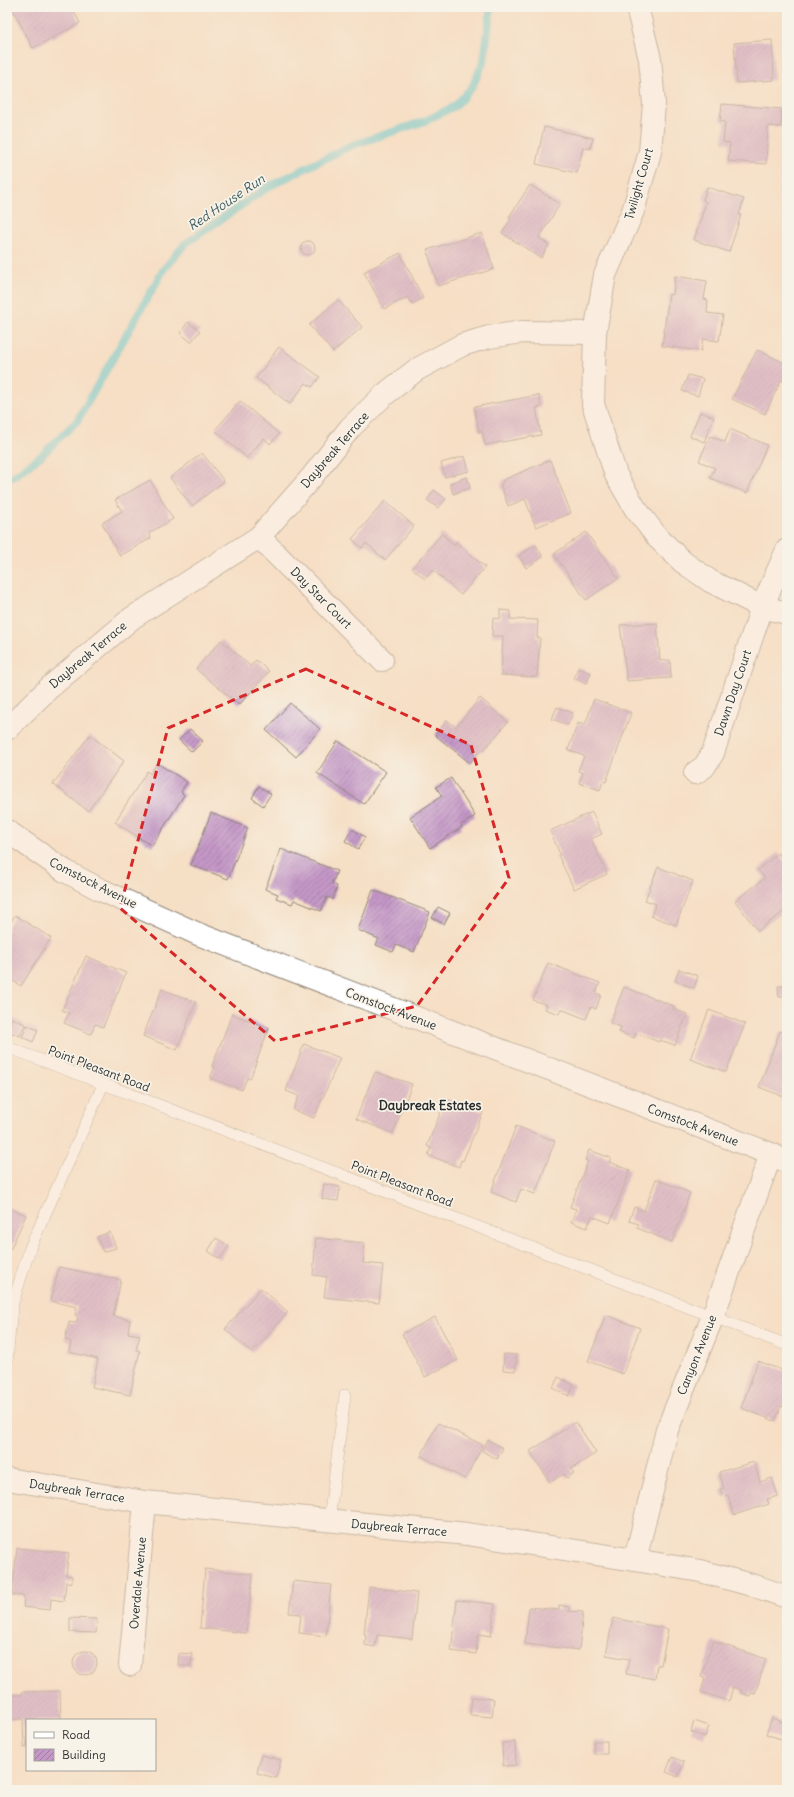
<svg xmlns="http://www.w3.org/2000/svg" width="794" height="1797" font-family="Delius,sans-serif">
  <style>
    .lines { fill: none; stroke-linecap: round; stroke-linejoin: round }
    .stream { stroke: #5dc9d3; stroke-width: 8 }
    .building { fill: url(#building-hatch) }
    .lane-casing { stroke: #908578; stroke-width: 12 }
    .street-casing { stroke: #908578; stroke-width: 24 }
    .lane { stroke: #fff; stroke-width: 11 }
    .street { stroke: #fff; stroke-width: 22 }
    .marked { fill: none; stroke: #d62828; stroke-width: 3; stroke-dasharray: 8 5; stroke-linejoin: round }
    .labels { text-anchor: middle; stroke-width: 3.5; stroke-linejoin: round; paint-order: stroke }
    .street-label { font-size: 12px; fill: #2b2b2b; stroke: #f7f3e8 }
    .water-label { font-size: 13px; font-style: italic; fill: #3a5a5d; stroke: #f7f3e8 }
    .neighbourhood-label { font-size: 13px; font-weight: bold; fill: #2b2b2b; stroke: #f7f3e8 }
  </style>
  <defs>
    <pattern id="building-hatch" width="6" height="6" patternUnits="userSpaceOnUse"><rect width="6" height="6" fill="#c497c7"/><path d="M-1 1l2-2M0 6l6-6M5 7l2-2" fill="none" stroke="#9f7ba2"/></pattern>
  </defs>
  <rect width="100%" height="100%" fill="#f7f3e8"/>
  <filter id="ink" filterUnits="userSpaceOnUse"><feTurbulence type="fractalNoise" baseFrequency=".025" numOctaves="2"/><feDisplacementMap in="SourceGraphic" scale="8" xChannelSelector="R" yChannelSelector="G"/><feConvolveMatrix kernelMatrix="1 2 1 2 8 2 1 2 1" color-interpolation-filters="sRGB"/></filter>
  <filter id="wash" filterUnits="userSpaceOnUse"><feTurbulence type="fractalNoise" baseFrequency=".012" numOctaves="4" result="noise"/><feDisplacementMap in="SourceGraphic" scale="16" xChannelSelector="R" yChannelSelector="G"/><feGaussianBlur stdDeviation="0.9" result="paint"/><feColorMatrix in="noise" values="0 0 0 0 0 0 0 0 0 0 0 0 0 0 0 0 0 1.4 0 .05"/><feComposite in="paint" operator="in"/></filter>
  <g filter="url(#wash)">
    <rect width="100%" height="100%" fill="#f5dfc5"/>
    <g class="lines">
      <!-- stream -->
      <polyline class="stream" points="7,479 13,477 42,455 77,421 164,269 185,244 268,187 350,146 425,121 455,106 472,87 484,61 491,7"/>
    </g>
    <g id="blocks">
      <!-- building -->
      <g class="building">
        <polygon points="14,7 72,7 80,23 33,48 12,8"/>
        <polygon points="772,40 774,80 737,83 734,43"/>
        <polygon points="722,104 782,109 781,127 768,126 766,164 728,161 730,143 723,142 725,122 720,121"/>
        <polygon points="544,127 593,138 590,149 583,147 577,173 536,164"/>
        <polygon points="530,185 560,204 539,238 549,245 541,258 502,233 511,219 509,217"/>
        <polygon points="707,187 744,199 739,215 741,215 729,252 694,240 706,202 703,200"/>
        <polygon points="482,233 494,269 438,286 427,250"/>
        <circle cx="308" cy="248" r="7"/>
        <polygon points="400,253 423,298 412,304 408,297 384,309 364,272"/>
        <polygon points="675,276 707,281 704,299 708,300 707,313 723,315 719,341 703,339 701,351 662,346 669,294 673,295"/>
        <polygon points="338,300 362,327 333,352 309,325"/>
        <polygon points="188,322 200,331 191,342 180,333"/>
        <polygon points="279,347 320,377 312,387 306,383 290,404 256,378"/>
        <polygon points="757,350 787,364 787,383 781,380 765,414 732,399"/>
        <polygon points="688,375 703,379 698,396 682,391"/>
        <polygon points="539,395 541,407 536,408 541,435 485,445 482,431 479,432 474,407"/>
        <polygon points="240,401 279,434 270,444 264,438 247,458 215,430"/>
        <polygon points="700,412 714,417 704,442 690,436"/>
        <polygon points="730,429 767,445 747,493 710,478 715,468 699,461 710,436 725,442"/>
        <polygon points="202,453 224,481 192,506 170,478"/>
        <polygon points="465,456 469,471 445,477 441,463"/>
        <polygon points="550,460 571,513 536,527 525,499 508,506 501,486 503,480"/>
        <polygon points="467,477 470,488 453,494 450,483"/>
        <polygon points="150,480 173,519 149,533 151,538 120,556 102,523 122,511 115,500"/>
        <polygon points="434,490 446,499 438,508 427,500"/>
        <polygon points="385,501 414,526 385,560 366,543 362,548 352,539"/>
        <polygon points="586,532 618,578 586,600 554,554"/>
        <polygon points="442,534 454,545 456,542 485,567 461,595 433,570 425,579 412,568"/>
        <polygon points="536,545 543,557 526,568 519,556"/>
        <polygon points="500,610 511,611 510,619 538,620 537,638 540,638 537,677 501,675 503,636 492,636 493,618 500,619"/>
        <polygon points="657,623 660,661 670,660 671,678 627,681 620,625"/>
        <polygon points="221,640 250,666 256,660 269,671 239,705 196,669"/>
        <polygon points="578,668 591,673 586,684 574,678"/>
        <polygon points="480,698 508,722 483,751 481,750 470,763 435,735 447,720 456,727"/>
        <polygon points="594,699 631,713 606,782 603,781 600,790 579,783 583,773 578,771 584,756 568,750 578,723 585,725"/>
        <polygon points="290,703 320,729 296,757 266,730"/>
        <polygon points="557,707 573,713 568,725 552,719"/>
        <polygon points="190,729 203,741 192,752 179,740"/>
        <polygon points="90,735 124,761 88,811 53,784"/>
        <polygon points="338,741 386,772 364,804 317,773"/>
        <polygon points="157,763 187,782 181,792 184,795 152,846 115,822 147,771 150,774"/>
        <polygon points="451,778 475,816 461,825 462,827 430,848 410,817 442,796 436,787"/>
        <polygon points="259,786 271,794 263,806 252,798"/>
        <polygon points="592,812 602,834 591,839 607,874 574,889 558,855 560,854 550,831"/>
        <polygon points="211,813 248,828 228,879 191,865"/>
        <polygon points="352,829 365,837 358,849 345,841"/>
        <polygon points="281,849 337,871 332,884 337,886 333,899 327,897 321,911 294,900 292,904 276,898 278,894 265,889"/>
        <polygon points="778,853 787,865 787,909 758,931 735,901 765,878 758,870"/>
        <polygon points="658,867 693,881 676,925 651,916 656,904 645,900"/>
        <polygon points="373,890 430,912 414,952 396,945 393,952 376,945 379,939 358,930"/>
        <polygon points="438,907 450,913 444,924 432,918"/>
        <polygon points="15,915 51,938 21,986 8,978 7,980 7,928"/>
        <polygon points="86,956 126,973 103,1027 95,1024 91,1034 64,1023 69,1013 62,1010"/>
        <polygon points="548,963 600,983 596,993 601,995 596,1009 591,1007 586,1019 561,1009 559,1014 545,1009 547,1005 533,1000"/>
        <polygon points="679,969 698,976 694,988 675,981"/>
        <polygon points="778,986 787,986 787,997 779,997"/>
        <polygon points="624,987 674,1006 673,1009 687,1014 675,1045 660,1040 659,1042 636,1033 634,1038 619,1032 621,1027 610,1023"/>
        <polygon points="162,989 196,1002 177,1050 143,1036"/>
        <polygon points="709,1010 745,1024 726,1072 690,1059"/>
        <polygon points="232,1014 269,1028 250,1079 247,1078 242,1090 210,1078 215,1067 212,1066"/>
        <polygon points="12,1018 25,1024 20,1036 7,1031"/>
        <polygon points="27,1025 38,1030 33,1042 22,1037"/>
        <polygon points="780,1031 787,1034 787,1098 759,1087"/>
        <polygon points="304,1044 340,1058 314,1118 293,1110 299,1096 286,1091"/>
        <polygon points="375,1072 412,1084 393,1133 356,1119"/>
        <polygon points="446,1099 483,1112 463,1161 461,1160 459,1167 428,1155 431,1148 427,1146"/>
        <polygon points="516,1126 555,1141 535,1194 521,1189 516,1202 491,1192"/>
        <polygon points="589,1150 611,1158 609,1162 630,1170 610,1223 592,1216 587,1228 571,1222 576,1209 570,1207 588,1161 585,1160"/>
        <polygon points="656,1179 690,1193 672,1242 637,1228 639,1224 629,1221 634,1207 644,1211"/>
        <polygon points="324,1184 340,1187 338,1201 322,1199"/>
        <polygon points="7,1207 26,1215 10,1250 7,1249"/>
        <polygon points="110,1232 116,1248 103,1252 97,1237"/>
        <polygon points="216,1238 229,1246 220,1259 208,1251"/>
        <polygon points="316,1238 365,1243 363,1263 383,1265 379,1303 324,1297 327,1277 313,1275"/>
        <polygon points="59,1267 121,1280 113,1316 130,1320 128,1333 140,1335 136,1350 140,1351 130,1395 92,1387 98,1359 69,1352 71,1341 65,1340 69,1322 76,1323 78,1316 75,1315 77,1307 51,1301"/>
        <polygon points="261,1288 288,1312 252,1353 225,1329"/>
        <polygon points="606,1315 640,1328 623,1374 588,1361"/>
        <polygon points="435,1317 458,1360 425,1377 402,1334"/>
        <polygon points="504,1354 517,1355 515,1371 503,1370"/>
        <polygon points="758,1361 787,1372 787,1408 781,1406 775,1421 741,1408"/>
        <polygon points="558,1377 574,1385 569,1396 553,1388"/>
        <polygon points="576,1422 596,1453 571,1469 574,1473 567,1478 564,1474 550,1482 530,1451"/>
        <polygon points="438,1423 483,1445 465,1479 421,1456"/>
        <polygon points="488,1440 503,1448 497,1459 482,1451"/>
        <polygon points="754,1462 760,1482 772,1478 778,1496 767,1499 769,1504 734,1515 728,1495 723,1497 720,1489 724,1488 719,1472"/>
        <polygon points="17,1548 69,1553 66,1575 72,1576 72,1583 66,1582 64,1601 51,1599 50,1610 23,1607 24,1596 12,1595"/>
        <polygon points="205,1569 253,1574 246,1633 200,1628"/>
        <polygon points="293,1581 331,1585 326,1636 299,1633 301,1614 289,1613"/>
        <polygon points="369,1587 417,1593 412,1639 377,1635 375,1647 365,1645 366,1634 364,1634"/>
        <polygon points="457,1600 495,1604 491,1636 478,1634 476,1654 451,1651"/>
        <polygon points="559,1605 569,1607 568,1611 583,1612 579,1650 525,1644 529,1607 559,1610"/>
        <polygon points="70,1618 97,1619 96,1633 70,1632"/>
        <polygon points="613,1618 668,1629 661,1665 657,1665 655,1679 626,1674 629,1659 606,1655"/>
        <polygon points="713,1641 766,1659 755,1694 751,1693 750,1696 741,1693 742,1690 733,1687 729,1701 701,1692 705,1678 701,1677"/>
        <circle cx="85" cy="1663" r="12"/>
        <polygon points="179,1653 192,1654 191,1666 178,1666"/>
        <polygon points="60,1691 61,1720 27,1720 27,1747 24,1748 23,1719 9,1719 8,1695 22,1695 22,1692"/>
        <polygon points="472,1697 494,1699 492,1717 470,1715"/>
        <polygon points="772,1718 787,1724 787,1731 784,1740 766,1734"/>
        <polygon points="694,1721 709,1726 705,1737 691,1732"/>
        <rect x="594" y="1741" width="13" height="13"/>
        <polygon points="515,1742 516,1765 503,1766 502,1743"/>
        <polygon points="261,1755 281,1760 276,1778 257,1773"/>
        <polygon points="672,1757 684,1762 678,1777 666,1772"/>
      </g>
    </g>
  </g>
  <g filter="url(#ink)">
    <use href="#blocks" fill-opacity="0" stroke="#908578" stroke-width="1"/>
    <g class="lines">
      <defs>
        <g id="lane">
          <polyline points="7,1047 787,1345"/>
          <polyline points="7,1362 12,1306 30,1248 103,1085"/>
          <polyline points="329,1521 345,1395"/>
        </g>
        <g id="street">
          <polyline points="637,7 650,59 654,104 650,152 633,211 605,275 595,333 593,404 616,475 635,508 658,538 683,562 710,581 762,607 787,613"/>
          <polyline points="259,537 382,660"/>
          <polyline points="7,729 49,688 132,618 259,537 311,478 350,428 384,395 416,370 462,345 489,337 522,332 595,333"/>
          <polyline points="695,773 704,767 713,753 762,607 787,550"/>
          <polyline points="7,831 65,871 99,889 198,934 771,1154 787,1162"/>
          <polyline points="7,1479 145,1502 467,1534 635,1560 700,1571 755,1586 787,1597"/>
          <polyline points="635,1560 667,1430 713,1316 771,1154"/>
          <polyline points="130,1665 145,1502"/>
        </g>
      </defs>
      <!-- lane casing -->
      <use href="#lane" class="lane-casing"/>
      <!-- street casing -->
      <use href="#street" class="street-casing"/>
      <!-- lane -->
      <use href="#lane" class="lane"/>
      <!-- street -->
      <use href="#street" class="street"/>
    </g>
  </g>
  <!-- marked area -->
  <path d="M0 0H794V1797H0ZM306,669L471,745L509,878L417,1006L275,1041L120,908L168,728Z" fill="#f5dfc5" fill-opacity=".55" fill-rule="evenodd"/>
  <path class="marked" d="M306,669L471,745L509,878L417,1006L275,1041L120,908L168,728Z"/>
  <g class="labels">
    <!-- street labels -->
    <g class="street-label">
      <text transform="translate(639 184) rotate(-74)" y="4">Twilight Court</text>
      <text transform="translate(335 450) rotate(-49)" y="4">Daybreak Terrace</text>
      <text transform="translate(321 598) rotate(45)" y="4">Day Star Court</text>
      <text transform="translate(88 655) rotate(-40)" y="4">Daybreak Terrace</text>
      <text transform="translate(733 693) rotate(-71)" y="4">Dawn Day Court</text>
      <text transform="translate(93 883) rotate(27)" y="4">Comstock Avenue</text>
      <text transform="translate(391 1009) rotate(21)" y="4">Comstock Avenue</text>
      <text transform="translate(99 1069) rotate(21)" y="4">Point Pleasant Road</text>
      <text transform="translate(693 1125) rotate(21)" y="4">Comstock Avenue</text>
      <text transform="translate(402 1184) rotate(21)" y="4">Point Pleasant Road</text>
      <text transform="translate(697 1355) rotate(-68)" y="4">Canyon Avenue</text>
      <text transform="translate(77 1491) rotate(9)" y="4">Daybreak Terrace</text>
      <text transform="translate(399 1528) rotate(5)" y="4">Daybreak Terrace</text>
      <text transform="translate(138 1583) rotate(-85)" y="4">Overdale Avenue</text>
    </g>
    <!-- water labels -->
    <g class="water-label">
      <text transform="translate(226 202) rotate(-34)" y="5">Red House Run</text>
    </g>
    <!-- neighbourhood labels -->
    <g class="neighbourhood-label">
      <text x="430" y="1110">Daybreak Estates</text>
    </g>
  </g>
  <!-- margin -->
  <rect width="794" height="1797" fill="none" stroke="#f7f3e8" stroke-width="24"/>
  <!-- legend -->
  <rect x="26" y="1719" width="130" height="52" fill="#f7f3e8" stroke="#a5a39c"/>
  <rect x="34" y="1732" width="20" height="6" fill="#ffffff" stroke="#a5a39c"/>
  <text x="62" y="1739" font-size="12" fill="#2b2b2b">Road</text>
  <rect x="34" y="1749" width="20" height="12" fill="url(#building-hatch)" stroke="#a5a39c"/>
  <text x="62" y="1759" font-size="12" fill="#2b2b2b">Building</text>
</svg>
